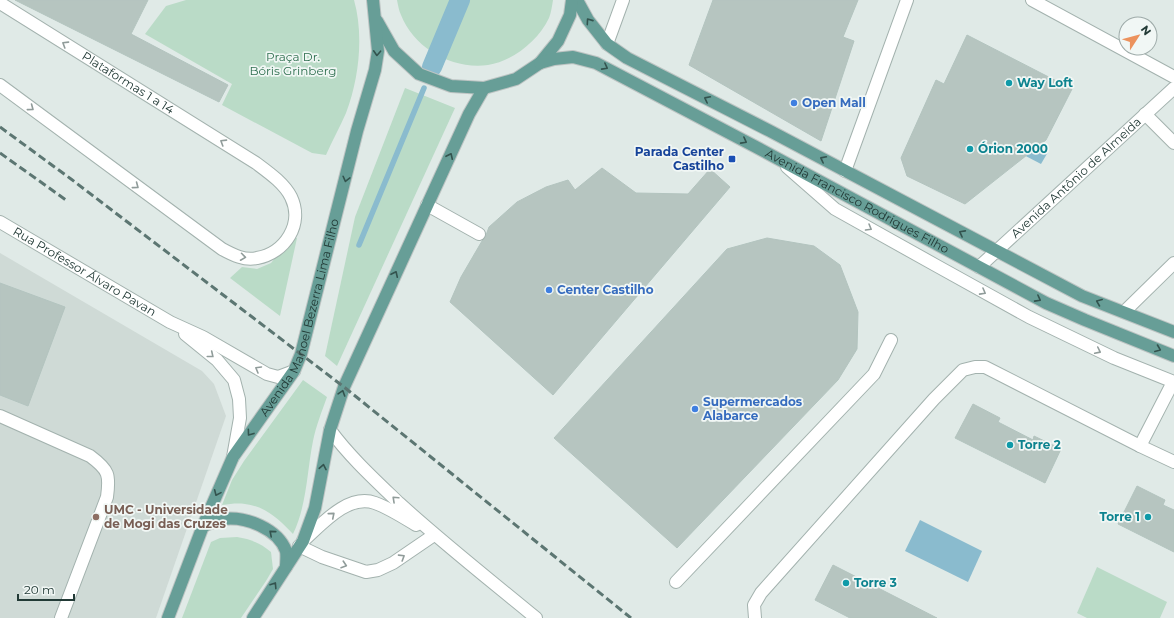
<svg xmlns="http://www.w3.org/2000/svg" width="1174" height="618" font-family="Montserrat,sans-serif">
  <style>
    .built { fill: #cfdad6 }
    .green { fill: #badbc7 }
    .water { fill: #8abbce }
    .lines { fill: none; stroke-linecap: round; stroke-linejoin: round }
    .stream { stroke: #8abbce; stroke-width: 5.5 }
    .canal { stroke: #8abbce; stroke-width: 20 }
    .building { fill: #b6c5c0; stroke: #b3c4bf }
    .minor-casing { stroke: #a3b2ae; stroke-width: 14 }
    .major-casing { stroke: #bdc4c3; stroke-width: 14 }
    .minor { stroke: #fff; stroke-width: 12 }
    .major { stroke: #679e97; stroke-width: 12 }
    .rail { stroke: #5c7672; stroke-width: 3; stroke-dasharray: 8 4; stroke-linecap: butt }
    .oneway { stroke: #33534e }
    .oneway2 { stroke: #909c9a }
    .culture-dot { fill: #0f9aa8; stroke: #f1f7f5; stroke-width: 1.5 }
    .shop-dot { fill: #3f7fe0; stroke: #f1f7f5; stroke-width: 1.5 }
    .transit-dot { fill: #1a4fb4; stroke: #f1f7f5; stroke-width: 1.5 }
    .education-dot { fill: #8d6e63; stroke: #f1f7f5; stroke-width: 1.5 }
    .labels { text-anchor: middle; stroke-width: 3.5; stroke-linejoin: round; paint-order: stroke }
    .park-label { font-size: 12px; fill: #2e6f4f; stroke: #f1f7f5 }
    .street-label { font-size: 12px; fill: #223a36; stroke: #f1f7f5 }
    .culture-label { font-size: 12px; font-weight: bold; fill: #0d838f; stroke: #f1f7f5; text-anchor: start }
    .shop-label { font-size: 12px; font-weight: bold; fill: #366cbe; stroke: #f1f7f5; text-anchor: start }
    .transit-label { font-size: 12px; font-weight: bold; fill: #164399; stroke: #f1f7f5; text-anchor: end }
    .education-label { font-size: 12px; font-weight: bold; fill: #785e54; stroke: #f1f7f5; text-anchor: start }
  </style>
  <rect width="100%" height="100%" fill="#e0eae7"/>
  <!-- built -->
  <polygon class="built" points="0,253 202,371 214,384 226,416 156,618 0,618"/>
  <!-- green -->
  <g class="green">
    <path d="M186,0H354C364,35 359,79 346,113C340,127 332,141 326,155L312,153L222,105L232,84L145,34L166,6Z"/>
    <path d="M397,0H553C552,6 551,13 549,18C538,41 513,61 488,65C452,70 414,48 401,15C399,11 398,5 397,0Z"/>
    <polygon points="405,88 455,108 337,366 325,356 355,217"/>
    <polygon points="292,237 297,238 280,316 230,278 242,267 257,269 271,263"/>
    <path d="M303,380L327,397C322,411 316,426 313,441C307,471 307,505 293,534C280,520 265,506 245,504C237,503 230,504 222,505L232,480L244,461Z"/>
    <path d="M237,537C250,539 260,543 271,552L273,569L266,581L241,618H182L211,542L220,538Z"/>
    <polygon points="1097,567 1167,602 1160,618 1087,618 1077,613"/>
  </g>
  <!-- water -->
  <g class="water">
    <polygon points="1025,140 1048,152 1041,164 1018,152"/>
    <polygon points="920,520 982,551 968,582 905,551"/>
  </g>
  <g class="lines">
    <!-- stream -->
    <polyline class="stream" points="359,245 424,88"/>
    <!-- canal -->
    <polyline class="canal" points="432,67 460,0"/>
  </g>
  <!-- building -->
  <g class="building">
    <polygon points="15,0 148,0 131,34 228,85 219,102"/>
    <polygon points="713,0 858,0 843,37 854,41 821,141 689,65"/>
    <polygon points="967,35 1072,89 1046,140 965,204 907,176 901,158 936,80 944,84"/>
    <polygon points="602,168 636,193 688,194 710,169 730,187 553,395 450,302 461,277 482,241 485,238 489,227 517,202 546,187 568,180 575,190"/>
    <polygon points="767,238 814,246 840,265 858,312 857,349 838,380 677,548 554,438 727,249"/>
    <polygon points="0,283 65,307 28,406 0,395"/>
    <polygon points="973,404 1000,418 998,422 1033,440 1034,436 1061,449 1045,483 955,438"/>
    <polygon points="1137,486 1165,500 1163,505 1174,510 1174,552 1118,524"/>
    <polygon points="833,565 937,618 850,618 815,600"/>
  </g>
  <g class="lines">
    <defs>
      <g id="minor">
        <polyline points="1032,0 1174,77"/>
        <path id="s1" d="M0,3L256,163C268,172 284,183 291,197C304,224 285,253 257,258C245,261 233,255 222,249L0,85"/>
        <polyline points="607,44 623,0"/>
        <polyline points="1145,114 1174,143"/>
        <polyline points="787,167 835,209 937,266 1029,317 1114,358 1174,382"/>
        <polyline points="845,171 907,0"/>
        <polyline points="427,205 479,234"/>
        <path id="s2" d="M0,222L170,322L203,337L267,374L278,377L294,371"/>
        <path id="s3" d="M979,267L1174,88"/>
        <polyline points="1124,312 1174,263"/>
        <polyline points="185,334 217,360 234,380 239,399 240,418 233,457"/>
        <path d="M0,416L90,456C109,470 110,475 107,497L61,618"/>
        <path d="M330,430C350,457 374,479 399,503C443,543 490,580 536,618"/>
        <polyline points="1140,446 1173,382"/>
        <path d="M303,541C321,525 348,493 375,503C389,508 403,517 416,525"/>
        <polyline points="299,546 322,557 366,572 378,570 393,563 434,535"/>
        <polyline points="676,582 874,374 891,340"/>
        <polyline points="755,618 754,605 761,593 934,399 963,370 975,367 985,367 1140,446 1174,462"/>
      </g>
      <g id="major">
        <polyline points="577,0 588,20 607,44 627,58 770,131 1082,296 1174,332"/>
        <polyline points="377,21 394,51 419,74 451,86 484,88 516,79 540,63 558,41 570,15 572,0"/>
        <path id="s4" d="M540,63L554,59L573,57L596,63L756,147L1046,303L1085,320L1174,356"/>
        <path d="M203,526C209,524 217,520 223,519C246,516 278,529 286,551C287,556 286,562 286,567"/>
        <path id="s5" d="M168,618L203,526L233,457L294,371L301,354L357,131L375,70L378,51L373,0"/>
        <polyline points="253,618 303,541 315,508 330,430 344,387 469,114 484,88"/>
      </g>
    </defs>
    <!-- minor casing -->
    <use href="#minor" class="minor-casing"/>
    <!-- major casing -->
    <use href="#major" class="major-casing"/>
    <!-- minor -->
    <use href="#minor" class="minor"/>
    <!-- major -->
    <use href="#major" class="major"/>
    <!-- rail -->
    <g class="rail">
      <polyline points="0,127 71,179 344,387 631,618"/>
      <polyline points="0,153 66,200"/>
    </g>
  </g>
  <!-- one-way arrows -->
  <defs><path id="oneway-chevron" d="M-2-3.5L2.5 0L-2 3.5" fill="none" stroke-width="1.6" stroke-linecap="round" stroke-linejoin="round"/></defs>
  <g class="oneway">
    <use href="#oneway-chevron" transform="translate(589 21) rotate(-125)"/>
    <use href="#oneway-chevron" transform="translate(377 53) rotate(93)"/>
    <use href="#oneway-chevron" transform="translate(605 67) rotate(28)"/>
    <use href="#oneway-chevron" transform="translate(707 99) rotate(-153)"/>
    <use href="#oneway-chevron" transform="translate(744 141) rotate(28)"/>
    <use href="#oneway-chevron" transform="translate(450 156) rotate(-65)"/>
    <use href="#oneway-chevron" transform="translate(823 159) rotate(-153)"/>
    <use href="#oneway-chevron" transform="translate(346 179) rotate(104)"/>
    <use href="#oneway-chevron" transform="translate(962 233) rotate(-152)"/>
    <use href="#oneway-chevron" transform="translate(395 274) rotate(-65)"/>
    <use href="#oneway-chevron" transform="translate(1038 299) rotate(28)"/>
    <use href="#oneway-chevron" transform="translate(1099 302) rotate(-158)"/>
    <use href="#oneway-chevron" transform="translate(1158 349) rotate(22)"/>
    <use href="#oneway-chevron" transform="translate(342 393) rotate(-72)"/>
    <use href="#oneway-chevron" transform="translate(250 433) rotate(126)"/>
    <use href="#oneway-chevron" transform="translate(323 467) rotate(-79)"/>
    <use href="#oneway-chevron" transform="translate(217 493) rotate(114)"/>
    <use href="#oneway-chevron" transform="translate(272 533) rotate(-139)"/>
    <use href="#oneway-chevron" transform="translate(274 585) rotate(-57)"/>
  </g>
  <g class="oneway2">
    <use href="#oneway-chevron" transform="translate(65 44) rotate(-148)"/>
    <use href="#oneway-chevron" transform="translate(31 108) rotate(37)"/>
    <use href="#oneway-chevron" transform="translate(223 142) rotate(-148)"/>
    <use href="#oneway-chevron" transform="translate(136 186) rotate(37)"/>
    <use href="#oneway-chevron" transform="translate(869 228) rotate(30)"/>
    <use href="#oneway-chevron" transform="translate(243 257) rotate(8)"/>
    <use href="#oneway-chevron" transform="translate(983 292) rotate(29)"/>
    <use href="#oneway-chevron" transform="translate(1098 351) rotate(26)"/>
    <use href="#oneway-chevron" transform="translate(211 355) rotate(39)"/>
    <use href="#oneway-chevron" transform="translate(258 369) rotate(-150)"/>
    <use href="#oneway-chevron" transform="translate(395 499) rotate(-137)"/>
    <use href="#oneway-chevron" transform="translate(332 515) rotate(-40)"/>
    <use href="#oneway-chevron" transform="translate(402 557) rotate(-32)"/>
    <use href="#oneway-chevron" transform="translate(344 565) rotate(18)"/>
  </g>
  <!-- markers -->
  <g class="culture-dot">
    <circle cx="1009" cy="83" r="4"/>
    <circle cx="970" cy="149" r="4"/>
    <circle cx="1010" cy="445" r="4"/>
    <circle cx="1148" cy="517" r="4"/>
    <circle cx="846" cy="583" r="4"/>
  </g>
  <g class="shop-dot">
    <circle cx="794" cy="103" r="4"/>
    <circle cx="549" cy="290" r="4"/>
    <circle cx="695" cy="409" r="4"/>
  </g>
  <rect class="transit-dot" x="728" y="155" width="8" height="8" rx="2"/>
  <circle class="education-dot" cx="96" cy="517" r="4"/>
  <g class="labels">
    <!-- park labels -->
    <g class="park-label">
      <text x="293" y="61">Praça Dr.<tspan x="293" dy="14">Bóris Grinberg</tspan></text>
    </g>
    <!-- street labels -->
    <g class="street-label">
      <text dy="4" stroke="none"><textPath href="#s1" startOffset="151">Plataformas 1 a 14</textPath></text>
      <text dy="4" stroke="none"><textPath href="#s3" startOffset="132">Avenida Antônio de Almeida</textPath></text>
      <text dy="4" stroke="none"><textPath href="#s4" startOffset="353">Avenida Francisco Rodrigues Filho</textPath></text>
      <text dy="4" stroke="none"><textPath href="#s2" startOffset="98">Rua Professor Álvaro Pavan</textPath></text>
      <text dy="4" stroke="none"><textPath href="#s5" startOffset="331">Avenida Manoel Bezerra Lima Filho</textPath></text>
    </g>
    <!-- culture labels -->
    <g class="culture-label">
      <text x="1017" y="87">Way Loft</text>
      <text x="978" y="153">Órion 2000</text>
      <text x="1018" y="449">Torre 2</text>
      <text x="1140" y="521" text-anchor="end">Torre 1</text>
      <text x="854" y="587">Torre 3</text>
    </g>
    <!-- shop labels -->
    <g class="shop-label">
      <text x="802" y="107">Open Mall</text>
      <text x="557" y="294">Center Castilho</text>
      <text x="703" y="406">Supermercados<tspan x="703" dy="14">Alabarce</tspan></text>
    </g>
    <!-- transit labels -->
    <g class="transit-label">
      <text x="724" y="156">Parada Center<tspan x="724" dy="14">Castilho</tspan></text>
    </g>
    <!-- education labels -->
    <g class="education-label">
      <text x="104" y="514">UMC - Universidade<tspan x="104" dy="14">de Mogi das Cruzes</tspan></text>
    </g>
  </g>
  <!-- north arrow -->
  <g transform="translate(1138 36) rotate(54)"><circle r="19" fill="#f1f7f5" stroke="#9eaba9"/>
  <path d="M0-3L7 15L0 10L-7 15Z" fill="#ec925d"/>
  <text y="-6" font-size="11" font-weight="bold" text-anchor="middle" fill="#223a36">N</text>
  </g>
  <!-- scale -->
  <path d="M18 594v6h56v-6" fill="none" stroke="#223a36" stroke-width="2"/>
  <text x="24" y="594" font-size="12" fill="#223a36" stroke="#f1f7f5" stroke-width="3" paint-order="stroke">20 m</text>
</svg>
